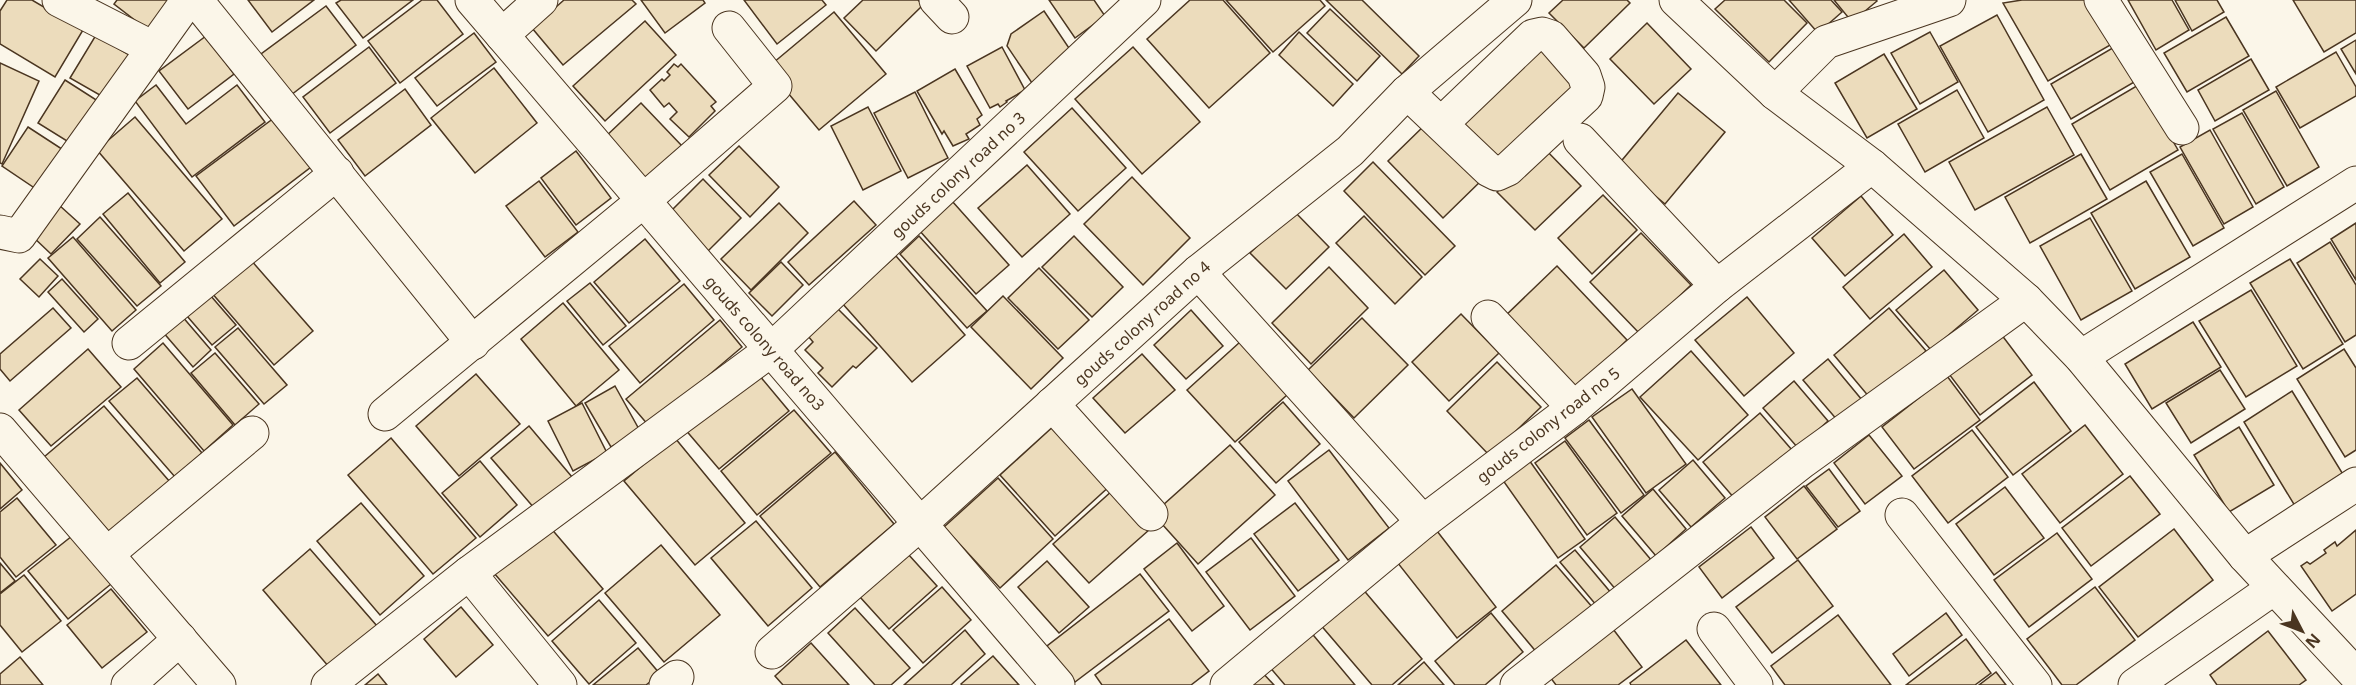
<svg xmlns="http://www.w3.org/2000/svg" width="2356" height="685" font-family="'Noto Sans',sans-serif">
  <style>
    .building { fill: #ecdcbc; stroke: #4a3520; stroke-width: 1.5 }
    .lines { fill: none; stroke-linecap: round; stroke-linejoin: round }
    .street-casing { stroke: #4a3520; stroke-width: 35 }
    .street { stroke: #fbf6e9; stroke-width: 33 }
    .labels { text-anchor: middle; stroke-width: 4.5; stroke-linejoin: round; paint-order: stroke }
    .street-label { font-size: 16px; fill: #4a3520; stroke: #fbf6e9 }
  </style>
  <rect width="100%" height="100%" fill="#fbf6e9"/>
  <!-- building -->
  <g class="building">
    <polygon points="7,0 32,0 83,30 55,77 0,44 0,11"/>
    <polygon points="117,0 168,0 149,31 114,4"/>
    <polygon points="248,0 314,0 272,32"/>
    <polygon points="341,0 413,0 363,38 336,3"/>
    <polygon points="422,0 437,0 463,34 400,83 368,41"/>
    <polygon points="564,0 632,0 636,4 563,65 532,28"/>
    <polygon points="641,0 703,0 705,3 665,33"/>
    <polygon points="744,0 822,0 826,5 777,44"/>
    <polygon points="863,0 918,0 923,5 876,51 844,18"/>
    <polygon points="1049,0 1094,0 1105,16 1075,38"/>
    <polygon points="1190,0 1223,0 1270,53 1209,108 1147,39"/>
    <polygon points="1226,0 1320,0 1325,6 1273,52"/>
    <polygon points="1326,0 1362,0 1419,56 1402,74"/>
    <polygon points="1563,0 1627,0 1630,3 1584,48 1549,13"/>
    <polygon points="1725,0 1784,0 1807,23 1769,62 1715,9"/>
    <polygon points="1789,0 1831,0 1842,12 1818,33"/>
    <polygon points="1834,0 1876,0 1877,1 1852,22"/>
    <polygon points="2022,0 2087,0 2112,44 2048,81 2003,3"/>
    <polygon points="2128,0 2172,0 2189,30 2156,50"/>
    <polygon points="2175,0 2217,0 2224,12 2192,31"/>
    <polygon points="2293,0 2356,0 2356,33 2324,52"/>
    <polygon points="326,6 356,45 291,95 261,54"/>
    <polygon points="1330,9 1380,56 1357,81 1307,33"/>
    <polygon points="1044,11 1073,54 1032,83 1007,46 1011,34"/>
    <polygon points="834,12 886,74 819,130 767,68"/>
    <polygon points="1997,15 2044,100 1988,132 1940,46"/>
    <polygon points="2226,17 2249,56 2187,92 2164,53"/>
    <polygon points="645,21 676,55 605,121 573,86"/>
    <polygon points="1647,23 1691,69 1654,104 1610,59"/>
    <polygon points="1299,32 1353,84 1333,106 1279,55"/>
    <polygon points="1930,32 1958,82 1920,104 1891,53"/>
    <polygon points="474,33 496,62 437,106 415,78"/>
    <polygon points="96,35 131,56 105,98 70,78"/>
    <polygon points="206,36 234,74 188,109 159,71"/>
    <polygon points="2356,40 2356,74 2341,49"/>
    <polygon points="1540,42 1581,84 1500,163 1459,120"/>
    <polygon points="2116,46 2136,81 2071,119 2051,84"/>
    <polygon points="369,47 396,83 330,133 303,97"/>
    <polygon points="1002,47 1025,90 1006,101 1007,102 1000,107 998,104 990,108 967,66"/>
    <polygon points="1133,47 1200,122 1142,174 1075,99"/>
    <polygon points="2336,52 2356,87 2356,96 2300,128 2276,87"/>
    <polygon points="1884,54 1917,109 1867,138 1835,83"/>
    <polygon points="2251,59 2269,90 2215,121 2198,90"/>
    <polygon points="0,63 39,81 2,164 0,163"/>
    <polygon points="674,64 678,67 681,64 716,102 711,106 715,111 689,137 670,119 677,112 669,103 664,107 650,90 662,79 664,81 670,75 667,72"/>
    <polygon points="494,68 537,123 475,173 431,118"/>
    <polygon points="955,69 982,115 977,119 980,125 966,134 969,139 953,146 944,131 942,134 917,91"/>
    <polygon points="65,80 101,103 75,146 38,123"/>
    <polygon points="2140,84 2178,150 2110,190 2072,124"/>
    <polygon points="156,85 186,124 237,85 265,122 192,177 135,101"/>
    <polygon points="405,89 431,125 365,176 338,140"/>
    <polygon points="1957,90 1984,138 1925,172 1898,124"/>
    <polygon points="2276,91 2319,167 2287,186 2243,110"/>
    <polygon points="915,92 948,158 908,178 874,113"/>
    <polygon points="1678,93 1725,132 1665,204 1618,165"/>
    <polygon points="641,103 682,146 645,182 603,139"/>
    <polygon points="868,107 901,171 863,190 831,126"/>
    <polygon points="2047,107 2074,155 1975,210 1949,162"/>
    <polygon points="1072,108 1126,168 1078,211 1024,152"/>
    <polygon points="2242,113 2284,187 2256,204 2213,129"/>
    <polygon points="135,117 222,219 184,251 97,150"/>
    <polygon points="274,118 311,167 234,226 196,176"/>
    <polygon points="1429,121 1487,175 1443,218 1388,161"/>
    <polygon points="28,127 68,153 42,193 2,166"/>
    <polygon points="2210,130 2253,207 2224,224 2180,147"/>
    <polygon points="739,146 779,187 750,217 709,175"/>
    <polygon points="1543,147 1581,186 1535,230 1497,192"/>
    <polygon points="576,151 611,198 576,225 541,178"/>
    <polygon points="2081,154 2107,199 2030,243 2005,197"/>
    <polygon points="2182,154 2224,228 2193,246 2150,172"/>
    <polygon points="1373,162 1455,246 1425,275 1344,191"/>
    <polygon points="1027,165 1070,214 1022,257 978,208"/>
    <polygon points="1132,177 1190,238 1143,285 1084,224"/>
    <polygon points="703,179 741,218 708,251 670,212"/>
    <polygon points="539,181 578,232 545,257 506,206"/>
    <polygon points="2146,181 2190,257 2135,289 2091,213"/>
    <polygon points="128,193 185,262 160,283 103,214"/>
    <polygon points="1603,195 1637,230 1592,274 1558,238"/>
    <polygon points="1861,196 1893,235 1845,276 1812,238"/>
    <polygon points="854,201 876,225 809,285 788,262"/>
    <polygon points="952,201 1009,265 976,294 919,230"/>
    <polygon points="779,203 808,233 751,290 721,259"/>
    <polygon points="59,205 80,224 51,254 30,234"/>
    <polygon points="1294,211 1329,247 1286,289 1250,253"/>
    <polygon points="1364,216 1422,277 1395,304 1336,243"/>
    <polygon points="100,217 161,286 137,306 77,239"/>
    <polygon points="2090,218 2132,291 2081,320 2040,246"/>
    <polygon points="2356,223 2356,280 2331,239"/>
    <polygon points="1641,233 1691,285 1640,334 1590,282"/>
    <polygon points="1904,234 1932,267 1870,319 1843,287"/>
    <polygon points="919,236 987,311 967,328 900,254"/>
    <polygon points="1074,236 1123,287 1092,317 1042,267"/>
    <polygon points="73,237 136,310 112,331 48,258"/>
    <polygon points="645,239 680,281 629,323 594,282"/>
    <polygon points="2330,242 2356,285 2356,335 2345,342 2297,263"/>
    <polygon points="896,256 965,335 912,382 842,303"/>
    <polygon points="40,259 58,276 39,297 20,279"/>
    <polygon points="250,259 313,331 274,365 211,292"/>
    <polygon points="2290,259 2343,344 2303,369 2250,283"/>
    <polygon points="781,262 803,285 772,316 749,293"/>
    <polygon points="1557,266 1627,340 1573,393 1502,319"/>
    <polygon points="1329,267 1368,308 1311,364 1272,323"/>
    <polygon points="1039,268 1089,320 1058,349 1008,298"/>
    <polygon points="1944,270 1978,310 1931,350 1896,310"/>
    <polygon points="62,279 98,319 84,332 48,292"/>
    <polygon points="590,283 626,326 603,345 567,301"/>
    <polygon points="684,284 714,320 640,383 609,346"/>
    <polygon points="2251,290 2297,366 2246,397 2199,321"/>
    <polygon points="210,295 236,325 212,345 187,316"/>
    <polygon points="1003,296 1063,358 1031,389 971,327"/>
    <polygon points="1747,297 1794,353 1744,396 1695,340"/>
    <polygon points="563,303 619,370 576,406 521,339"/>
    <polygon points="53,308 71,328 10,381 0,369 0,354"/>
    <polygon points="837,308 877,348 856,368 853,366 832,387 818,373 823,368 805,350 813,342 808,336"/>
    <polygon points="1889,308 1926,351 1870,398 1834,355"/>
    <polygon points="1191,310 1223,346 1186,379 1154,345"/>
    <polygon points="1461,314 1499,353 1449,401 1412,362"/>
    <polygon points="181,315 211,350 193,367 162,331"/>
    <polygon points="1362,318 1408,365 1354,418 1308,370"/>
    <polygon points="720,320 742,347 649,426 626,399"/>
    <polygon points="2193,322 2221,367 2152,409 2125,364"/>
    <polygon points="238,328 287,385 264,404 215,347"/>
    <polygon points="2001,334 2032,375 1980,415 1949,374"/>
    <polygon points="1240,342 1287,395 1235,442 1187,390"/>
    <polygon points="163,343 233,425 204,451 134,369"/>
    <polygon points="88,349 121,387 51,446 19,410"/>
    <polygon points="2344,349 2356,368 2356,450 2345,457 2297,379"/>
    <polygon points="1691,351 1748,415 1698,460 1640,397"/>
    <polygon points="215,353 259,404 235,425 191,373"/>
    <polygon points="1142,354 1175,390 1125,433 1093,398"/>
    <polygon points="1828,359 1862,400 1838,421 1803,380"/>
    <polygon points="1497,362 1541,407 1490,456 1447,411"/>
    <polygon points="754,369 789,411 719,469 684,428"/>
    <polygon points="2220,370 2245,409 2191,443 2166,403"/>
    <polygon points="476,374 520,424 459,476 416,426"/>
    <polygon points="1947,376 1980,420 1914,469 1882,427"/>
    <polygon points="137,378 202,453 175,477 109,401"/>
    <polygon points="1794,381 1828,421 1798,448 1763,408"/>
    <polygon points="2034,382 2071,431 2013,475 1976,427"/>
    <polygon points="615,386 640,431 611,447 585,403"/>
    <polygon points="1632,389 1686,464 1646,493 1592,417"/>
    <polygon points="2292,391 2344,476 2295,506 2244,422"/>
    <polygon points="1283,402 1320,444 1276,483 1239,442"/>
    <polygon points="582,403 607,453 573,471 548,421"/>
    <polygon points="104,406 170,482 111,534 44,457"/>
    <polygon points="794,410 831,453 757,515 721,471"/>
    <polygon points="1760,413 1792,450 1735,499 1703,462"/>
    <polygon points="1589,420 1644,495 1621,513 1565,438"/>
    <polygon points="1057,423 1112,484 1055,536 1000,475"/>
    <polygon points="2085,425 2123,474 2060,523 2022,474"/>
    <polygon points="529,426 572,477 535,509 491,458"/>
    <polygon points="2239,427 2274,485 2229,512 2194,455"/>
    <polygon points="1972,430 2008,477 1948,523 1912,476"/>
    <polygon points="1869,435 1902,476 1865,504 1834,463"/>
    <polygon points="391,438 476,538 433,574 348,475"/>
    <polygon points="675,438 745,523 695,565 624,481"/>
    <polygon points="1565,441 1617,513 1587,535 1535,463"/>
    <polygon points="1230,445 1275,495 1198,564 1153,514"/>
    <polygon points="1329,450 1389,528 1348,560 1288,481"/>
    <polygon points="835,452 894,524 820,587 760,516"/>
    <polygon points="1529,460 1585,539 1558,558 1502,479"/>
    <polygon points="1693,460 1725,498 1691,527 1659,490"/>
    <polygon points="480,461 517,505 480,537 442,493"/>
    <polygon points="0,463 22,490 0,509"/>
    <polygon points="1829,469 1860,511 1838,527 1806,486"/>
    <polygon points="2130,476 2160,514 2091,566 2062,528"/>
    <polygon points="998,478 1053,539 1000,588 944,527"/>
    <polygon points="1804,486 1837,529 1797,559 1765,517"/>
    <polygon points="2005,487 2044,538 1994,575 1956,524"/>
    <polygon points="1653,489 1686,529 1656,556 1622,516"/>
    <polygon points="1113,490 1149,530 1089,583 1053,544"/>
    <polygon points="17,498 56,545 16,577 0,557 0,512"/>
    <polygon points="361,503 424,576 380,615 317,541"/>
    <polygon points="1295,503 1339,560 1298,591 1254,534"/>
    <polygon points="1615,517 1652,561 1617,591 1580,547"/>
    <polygon points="756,521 812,588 768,626 711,558"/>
    <polygon points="549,526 603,589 548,636 494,573"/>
    <polygon points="1751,527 1774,558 1722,598 1699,567"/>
    <polygon points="2174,529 2213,580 2138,637 2099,587"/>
    <polygon points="2356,530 2356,594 2332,611 2301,566 2307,562 2310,564 2326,553 2324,550 2335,542 2337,546"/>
    <polygon points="1437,531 1496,607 1457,638 1397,562"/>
    <polygon points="2057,533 2092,579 2029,627 1994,580"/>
    <polygon points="72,536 111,584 68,619 28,571"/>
    <polygon points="1251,538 1295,596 1250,630 1206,572"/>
    <polygon points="1177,543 1224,606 1192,631 1144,569"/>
    <polygon points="661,545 720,615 664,662 605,593"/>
    <polygon points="310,549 377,626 329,667 263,590"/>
    <polygon points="1575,550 1612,594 1597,606 1560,562"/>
    <polygon points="908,554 937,586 889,629 860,597"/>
    <polygon points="1798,560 1833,606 1772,653 1736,607"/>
    <polygon points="1047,561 1089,607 1059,633 1018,587"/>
    <polygon points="0,563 15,581 0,593"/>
    <polygon points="1556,565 1593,608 1538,654 1502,611"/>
    <polygon points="1140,574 1169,611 1075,682 1047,646"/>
    <polygon points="24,575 61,621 22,652 0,625 0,594"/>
    <polygon points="942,587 971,620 923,663 893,630"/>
    <polygon points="1361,587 1422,659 1392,685 1372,685 1319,623"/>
    <polygon points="2095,587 2135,640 2076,685 2062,685 2027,639"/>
    <polygon points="111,589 147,632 102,668 67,625"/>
    <polygon points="599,600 636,643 589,684 552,641"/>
    <polygon points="461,607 493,645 456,677 424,639"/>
    <polygon points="855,608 910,668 891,685 875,685 828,633"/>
    <polygon points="1491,613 1523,652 1485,685 1455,685 1435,661"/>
    <polygon points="1946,613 1962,635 1909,676 1893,654"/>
    <polygon points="1838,615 1891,685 1785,685 1771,666"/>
    <polygon points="1169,619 1209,671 1191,685 1102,685 1095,675"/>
    <polygon points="1613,629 1642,667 1618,685 1556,685 1550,677"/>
    <polygon points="965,630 985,654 951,685 904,685"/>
    <polygon points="1309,630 1355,685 1285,685 1268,665"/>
    <polygon points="2268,631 2306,680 2299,685 2217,685 2210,675"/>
    <polygon points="1966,639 1991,673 1975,685 1906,685"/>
    <polygon points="1686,640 1721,685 1631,685 1630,683"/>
    <polygon points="811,643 849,685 783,685 775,676"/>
    <polygon points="638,648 660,674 646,685 593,685"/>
    <polygon points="993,656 1019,685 962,685 961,684"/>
    <polygon points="20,657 43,685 0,685 0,674"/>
    <polygon points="1424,662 1444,685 1398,685"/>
    <polygon points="1260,670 1274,685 1243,685"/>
    <polygon points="1996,672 2006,685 1979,685"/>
    <polygon points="378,674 387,685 365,685"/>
  </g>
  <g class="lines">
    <defs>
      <g id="street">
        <polyline points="59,0 153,48"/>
        <polyline points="196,0 473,343"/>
        <polyline points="472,0 1058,685"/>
        <polyline points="936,0 952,17"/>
        <polyline points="1676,0 1775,93 1872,166 2026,300 2081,357 2245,556 2356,675"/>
        <polyline points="2101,0 2182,128"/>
        <polyline points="502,35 541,0"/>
        <polyline points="1407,92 1489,170 1497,174 1508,169 1586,96 1588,87 1584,75 1551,37 1542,34 1533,36 1441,124"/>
        <polyline points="1775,93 1826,42 1949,0"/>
        <polyline points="1580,140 1717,286"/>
        <polyline points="0,232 19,236 188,0"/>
        <polyline points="1198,272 1423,522"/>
        <polyline points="1488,317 1574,408"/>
        <polyline points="129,343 337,173"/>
        <polyline points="2081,357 2356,183"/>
        <polyline points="1052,404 1151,514"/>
        <polyline points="385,414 643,201 775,86 729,28"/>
        <polyline points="0,430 219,685"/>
        <polyline points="1902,515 2035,685"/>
        <polyline points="107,554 252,433"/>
        <polyline points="2245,556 2356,484"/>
        <polyline points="469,573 560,685"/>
        <polyline points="1714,629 1756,685"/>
        <polyline points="772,652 920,524 1198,272 1350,151 1407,92 1515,0"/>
        <polyline points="128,685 180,639"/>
        <polyline points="328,685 469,573 771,350 1144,0"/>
        <polyline points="666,685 677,677"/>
        <polyline points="1227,685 1423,522 1574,408 1717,286 1872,166"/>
        <polyline points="1517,685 1803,461 2026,300"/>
        <polyline points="2135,685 2274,588"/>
      </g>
    </defs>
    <!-- street casing -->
    <use href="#street" class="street-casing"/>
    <!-- street -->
    <use href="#street" class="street"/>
  </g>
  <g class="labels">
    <!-- street labels -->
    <g class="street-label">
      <text transform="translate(958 175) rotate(-43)" y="6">gouds colony road no 3</text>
      <text transform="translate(1142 323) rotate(-42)" y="6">gouds colony road no 4</text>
      <text transform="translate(765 343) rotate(49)" y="6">gouds colony road no3</text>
      <text transform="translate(1548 425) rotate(-38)" y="6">gouds colony road no 5</text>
    </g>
  </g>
  <!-- north arrow -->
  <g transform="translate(2302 631) rotate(132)" stroke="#fbf6e9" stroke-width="4.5" paint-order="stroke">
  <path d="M0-4.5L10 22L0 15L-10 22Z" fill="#4a3520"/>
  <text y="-9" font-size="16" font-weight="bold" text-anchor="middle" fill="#4a3520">N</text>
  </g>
</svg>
